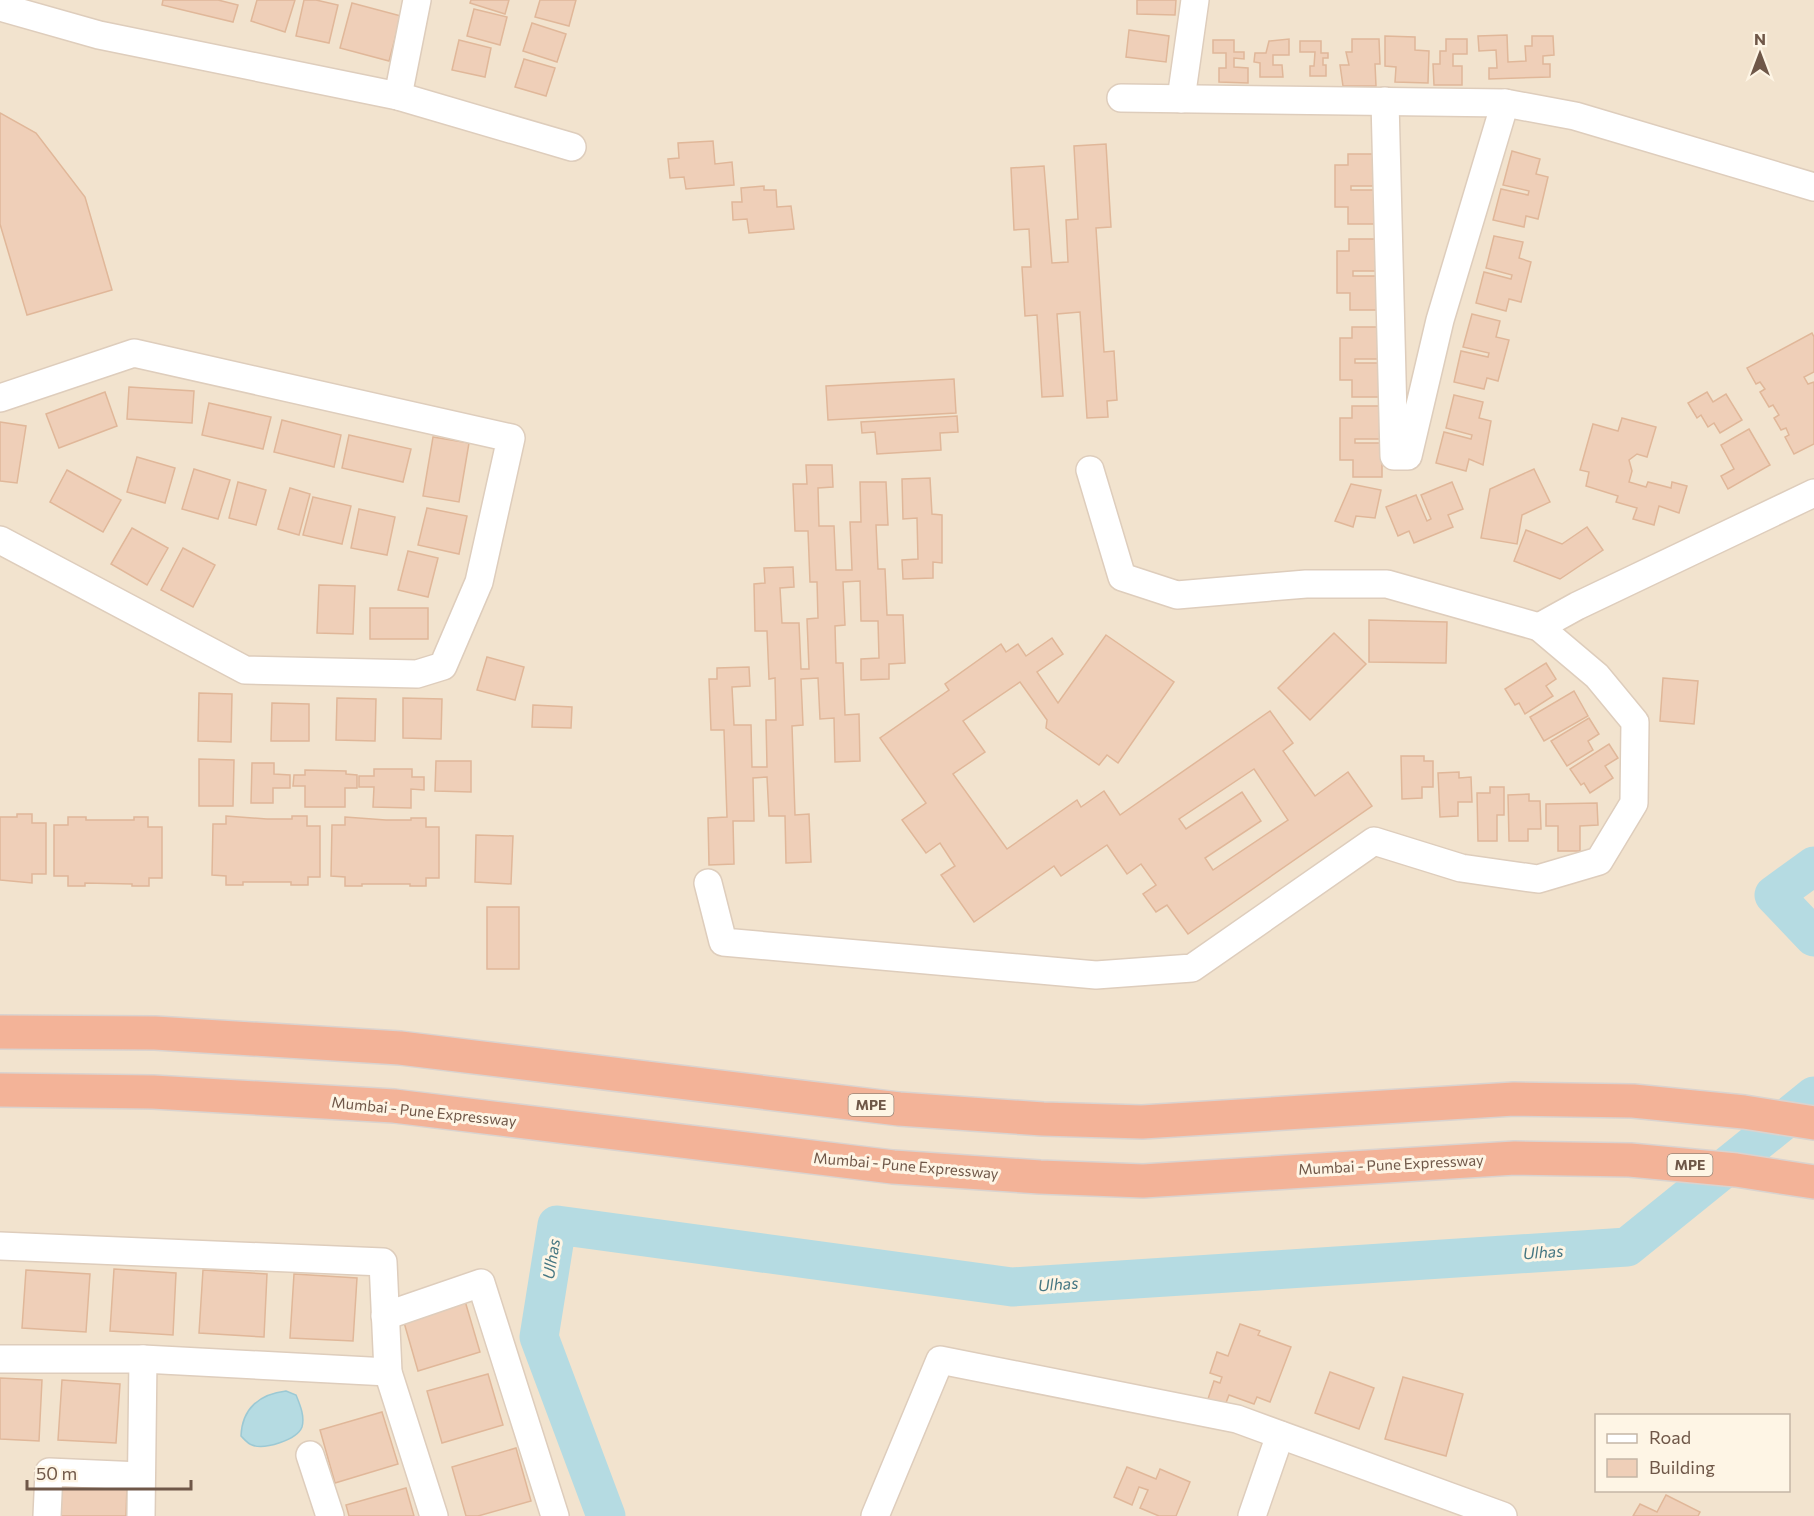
<svg xmlns="http://www.w3.org/2000/svg" width="1814" height="1516" font-family="Commissioner,sans-serif">
  <style>
    .residential { fill: #f2e3ce; fill-rule: evenodd }
    .water { fill: #b5dbe2; stroke: #9cc9d4; stroke-width: 1.5 }
    .lines { fill: none; stroke-linecap: round; stroke-linejoin: round }
    .river { stroke: #b5dbe2; stroke-width: 39 }
    .building { fill: #efcfb8; stroke: #e0b799; stroke-width: 1.5; fill-rule: evenodd }
    .minor-casing { stroke: #decdbc; stroke-width: 30 }
    .highway-casing { stroke: #dad3cf; stroke-width: 36 }
    .minor { stroke: #fff; stroke-width: 27 }
    .highway { stroke: #f3b398; stroke-width: 33 }
    .labels { text-anchor: middle; stroke-width: 6; stroke-linejoin: round; paint-order: stroke }
    .shield { fill: #fef5e5; stroke: #9a8677; stroke-width: 1.5 }
    .shield-label { font-size: 14px; font-weight: bold; fill: #6f5748 }
    .street-label { font-size: 15px; fill: #6f5748; stroke: #fef5e5 }
    .water-label { font-size: 16px; font-style: italic; fill: #447682; stroke: #fef5e5 }
  </style>
  <rect width="100%" height="100%" fill="#fbf1df"/>
  <!-- residential -->
  <path class="residential" d="M0,0H1814V1516H0ZM1596,1416H1788V1490H1596Z"/>
  <!-- water -->
  <path class="water" d="M286,1391L296,1395C300,1405 305,1416 302,1427C297,1440 264,1450 252,1445C248,1444 244,1439 241,1436C242,1408 260,1394 286,1391Z"/>
  <g class="lines">
    <!-- river -->
    <g class="river">
      <polyline points="1814,866 1774,895 1814,937"/>
      <polyline points="606,1516 539,1337 557,1225 1012,1287 1627,1247 1814,1096"/>
    </g>
  </g>
  <!-- building -->
  <g class="building">
    <polygon points="163,0 218,0 238,5 233,22 162,5"/>
    <polygon points="257,0 295,0 285,32 251,21"/>
    <polygon points="304,0 316,0 338,5 329,43 296,36"/>
    <polygon points="471,0 509,0 505,14 470,3"/>
    <polygon points="540,0 576,0 569,26 535,17"/>
    <polygon points="1137,0 1176,0 1175,15 1137,14"/>
    <polygon points="352,3 401,16 389,61 340,48"/>
    <polygon points="474,9 507,17 500,45 467,36"/>
    <polygon points="532,23 566,34 557,62 523,51"/>
    <polygon points="1129,30 1169,36 1166,62 1126,57"/>
    <polygon points="1507,35 1508,62 1526,61 1525,46 1532,46 1532,36 1553,36 1554,55 1543,56 1543,64 1550,64 1550,77 1489,79 1489,68 1497,68 1496,50 1479,51 1478,36"/>
    <polygon points="1385,36 1415,37 1415,50 1429,51 1428,83 1395,82 1396,67 1385,66"/>
    <polygon points="1289,39 1289,55 1273,55 1273,65 1282,65 1283,77 1260,77 1260,63 1254,62 1255,53 1266,53 1269,41"/>
    <polygon points="1352,39 1379,39 1380,64 1375,64 1376,86 1343,86 1340,65 1349,65 1346,52 1352,52"/>
    <polygon points="1446,39 1467,39 1467,54 1453,54 1453,66 1462,66 1462,85 1434,85 1433,64 1440,64 1440,51 1446,51"/>
    <polygon points="459,40 491,48 485,77 452,70"/>
    <polygon points="1213,40 1234,40 1234,52 1244,52 1244,59 1234,58 1234,67 1248,68 1248,83 1219,82 1219,68 1226,68 1226,53 1213,53"/>
    <polygon points="1300,41 1321,41 1321,53 1328,53 1328,58 1323,58 1323,65 1326,65 1326,76 1310,76 1310,66 1314,66 1315,52 1300,52"/>
    <polygon points="524,59 555,68 546,96 515,87"/>
    <polygon points="0,113 36,133 85,197 112,290 27,315 0,224"/>
    <polygon points="713,141 715,164 732,162 734,185 686,189 684,177 670,178 668,159 679,158 678,143"/>
    <polygon points="1106,144 1111,227 1096,228 1104,352 1114,351 1117,400 1107,401 1108,417 1087,418 1080,312 1057,314 1063,396 1042,397 1037,315 1025,316 1022,267 1031,267 1029,229 1014,230 1011,168 1044,166 1052,263 1068,262 1066,220 1078,219 1074,146"/>
    <polygon points="1512,151 1540,159 1536,174 1548,177 1538,219 1526,216 1524,227 1493,220 1501,189 1528,195 1529,191 1503,185"/>
    <polygon points="1348,154 1378,154 1378,186 1351,186 1351,190 1377,190 1377,224 1348,224 1348,207 1335,207 1335,165 1348,165"/>
    <polygon points="764,186 764,190 776,190 777,207 791,206 794,229 749,233 747,219 733,220 732,202 742,202 741,188"/>
    <polygon points="1494,236 1523,242 1519,258 1531,262 1521,302 1509,299 1506,311 1476,303 1484,272 1511,279 1512,275 1486,268"/>
    <polygon points="1349,239 1381,239 1381,271 1353,271 1353,276 1379,276 1379,310 1350,310 1350,293 1337,293 1337,251 1349,251"/>
    <polygon points="1472,314 1500,321 1496,337 1509,340 1498,381 1487,378 1484,389 1454,382 1461,351 1488,357 1489,353 1463,347"/>
    <polygon points="1352,327 1383,327 1383,359 1355,359 1355,363 1382,363 1382,397 1352,397 1352,380 1340,380 1340,338 1352,338"/>
    <polygon points="1812,333 1814,337 1814,372 1804,377 1808,384 1814,382 1814,444 1794,454 1785,437 1789,435 1786,428 1781,430 1774,418 1779,415 1773,405 1769,407 1760,392 1765,389 1760,382 1756,384 1747,368"/>
    <polygon points="954,379 956,413 828,420 826,386"/>
    <polygon points="129,387 194,391 192,423 127,419"/>
    <polygon points="105,392 117,426 59,448 46,414"/>
    <polygon points="1707,392 1713,402 1726,394 1742,420 1720,433 1714,423 1708,427 1701,415 1697,418 1688,403"/>
    <polygon points="1454,395 1483,402 1479,418 1491,421 1483,465 1469,459 1466,471 1436,463 1444,432 1471,439 1472,435 1446,428"/>
    <polygon points="209,403 271,417 263,449 202,435"/>
    <polygon points="1352,406 1383,406 1383,439 1355,439 1355,443 1382,443 1382,477 1353,477 1353,460 1340,460 1340,418 1352,418"/>
    <polygon points="957,416 958,432 940,433 941,450 877,454 875,432 862,433 861,422"/>
    <polygon points="1622,418 1656,427 1647,457 1637,454 1629,460 1632,471 1629,482 1646,487 1648,482 1671,488 1672,482 1687,486 1679,513 1659,506 1654,525 1633,519 1637,508 1616,502 1618,496 1586,486 1589,472 1580,470 1593,424 1618,431"/>
    <polygon points="282,420 341,435 334,467 274,452"/>
    <polygon points="0,422 26,426 17,483 0,481"/>
    <polygon points="1749,429 1770,465 1728,489 1721,476 1734,469 1721,445"/>
    <polygon points="349,435 411,449 403,482 342,468"/>
    <polygon points="433,437 469,443 459,502 423,496"/>
    <polygon points="137,457 175,468 165,503 127,492"/>
    <polygon points="806,465 832,465 833,487 818,488 819,526 834,526 836,570 852,570 850,522 861,522 860,482 886,482 888,525 876,525 878,569 885,569 887,615 903,615 905,663 889,664 889,679 861,680 861,659 879,658 878,621 861,621 860,581 843,582 845,625 835,626 836,663 843,663 845,715 859,714 860,761 835,762 834,718 820,719 818,678 801,679 803,725 792,726 795,815 809,814 811,862 786,863 785,816 769,816 767,777 753,778 754,821 733,821 734,864 709,865 708,818 727,817 724,730 711,730 709,679 717,679 717,668 749,667 750,686 732,687 734,725 751,725 752,767 767,767 766,720 776,720 775,678 769,679 767,631 755,631 754,584 765,583 764,568 793,567 794,587 780,588 782,623 799,623 801,669 809,669 807,619 818,618 817,582 810,582 808,531 795,531 793,484 807,484"/>
    <polygon points="194,469 230,480 218,519 182,509"/>
    <polygon points="1534,469 1550,502 1522,515 1517,544 1481,538 1490,489"/>
    <polygon points="67,470 121,500 103,532 50,502"/>
    <polygon points="930,478 932,514 942,515 942,563 933,562 933,578 903,579 902,560 918,559 917,518 903,519 902,479"/>
    <polygon points="238,482 266,490 256,525 229,518"/>
    <polygon points="1452,482 1463,509 1448,515 1453,527 1414,543 1409,531 1398,536 1386,507 1416,495 1427,521 1431,519 1421,495"/>
    <polygon points="1351,484 1381,490 1375,518 1356,516 1353,527 1335,521"/>
    <polygon points="290,488 310,494 299,535 278,529"/>
    <polygon points="313,497 351,506 342,544 303,535"/>
    <polygon points="427,508 467,516 459,554 418,545"/>
    <polygon points="359,509 395,517 387,555 351,548"/>
    <polygon points="1587,527 1603,550 1560,579 1514,561 1526,530 1562,544"/>
    <polygon points="132,528 168,548 147,585 111,564"/>
    <polygon points="183,548 215,565 193,607 161,590"/>
    <polygon points="408,551 438,558 428,597 398,590"/>
    <polygon points="319,585 355,586 353,634 317,633"/>
    <rect x="370" y="608" width="58" height="31"/>
    <polygon points="1369,620 1447,622 1446,663 1369,662"/>
    <polygon points="1334,633 1366,664 1310,720 1278,688"/>
    <path d="M1106,635L1174,682L1118,763L1107,755L1099,765L1046,728L1047,720L1020,682L963,721L985,752L953,774L1007,849L1077,800L1081,807L1104,791L1120,815L1270,711L1293,743L1283,751L1315,796L1348,772L1372,806L1188,934L1167,905L1156,912L1143,894L1156,885L1141,864L1127,874L1107,845L1061,876L1054,866L974,922L941,875L955,866L940,843L926,853L902,820L926,803L880,738L949,690L945,684L1001,644L1006,652L1018,644L1026,656L1052,638L1063,654L1037,672L1058,703ZM1254,769L1288,820L1213,870L1205,858L1261,821L1242,792L1186,829L1179,819Z"/>
    <polygon points="487,657 524,667 515,700 477,690"/>
    <polygon points="1546,663 1556,679 1546,686 1553,696 1525,714 1519,703 1515,705 1505,689"/>
    <polygon points="1663,678 1698,681 1694,724 1660,721"/>
    <polygon points="1574,691 1588,716 1544,741 1530,717"/>
    <polygon points="199,693 232,694 231,742 198,741"/>
    <polygon points="337,698 376,699 375,741 336,740"/>
    <polygon points="403,698 442,699 441,739 403,738"/>
    <polygon points="272,703 309,704 309,741 271,741"/>
    <polygon points="533,705 572,707 571,728 532,727"/>
    <polygon points="1589,718 1599,734 1588,741 1593,750 1567,766 1551,741"/>
    <polygon points="1609,744 1618,758 1605,766 1613,778 1590,793 1584,783 1581,785 1570,769"/>
    <polygon points="1401,756 1424,756 1424,761 1433,761 1433,787 1422,787 1422,798 1402,799"/>
    <polygon points="199,759 234,760 233,806 199,806"/>
    <polygon points="436,761 471,761 471,792 435,791"/>
    <polygon points="252,763 274,763 274,774 290,775 290,788 273,788 273,803 251,803"/>
    <polygon points="374,769 412,769 412,777 424,777 424,790 411,789 411,808 373,807 374,787 359,787 359,776 374,776"/>
    <polygon points="305,770 346,771 346,774 357,775 357,788 345,788 345,807 305,807 305,786 293,786 294,775 305,775"/>
    <polygon points="1459,772 1459,778 1471,777 1472,802 1458,802 1458,816 1440,817 1438,773"/>
    <polygon points="1490,787 1504,787 1504,815 1497,815 1497,841 1478,841 1477,793 1490,793"/>
    <polygon points="1529,794 1529,801 1540,801 1541,829 1528,829 1528,841 1509,841 1508,795"/>
    <polygon points="1597,803 1598,825 1580,826 1580,851 1558,851 1558,826 1546,826 1546,804"/>
    <polygon points="17,814 32,814 32,823 46,823 46,874 32,874 32,883 0,880 0,817 17,817"/>
    <polygon points="226,816 267,819 292,819 292,816 307,816 307,826 320,826 320,877 308,877 308,885 291,885 291,882 243,882 243,885 226,885 226,876 212,875 213,824 226,824"/>
    <polygon points="68,817 86,817 86,820 134,820 134,817 148,817 148,827 162,827 162,878 149,878 149,886 132,886 132,884 85,883 85,886 68,886 68,876 54,876 54,825 68,825"/>
    <polygon points="345,817 386,820 411,820 411,818 426,818 426,827 439,827 439,878 426,878 426,886 410,886 410,884 362,884 362,886 345,886 345,877 331,876 332,825 345,825"/>
    <polygon points="476,835 513,836 511,884 475,882"/>
    <rect x="487" y="907" width="32" height="62"/>
    <polygon points="114,1269 176,1273 173,1335 110,1331"/>
    <polygon points="26,1270 90,1274 86,1332 22,1328"/>
    <polygon points="203,1270 267,1274 264,1337 199,1333"/>
    <polygon points="294,1274 357,1278 353,1341 290,1338"/>
    <polygon points="465,1301 480,1352 418,1371 403,1319"/>
    <polygon points="1240,1324 1260,1331 1258,1335 1291,1347 1270,1402 1257,1397 1254,1404 1229,1395 1224,1408 1207,1402 1214,1381 1220,1383 1222,1377 1210,1373 1217,1352 1228,1356"/>
    <polygon points="1330,1372 1374,1388 1359,1429 1315,1413"/>
    <polygon points="488,1374 503,1425 442,1443 427,1391"/>
    <polygon points="1403,1377 1463,1394 1446,1456 1385,1439"/>
    <polygon points="0,1378 42,1380 39,1441 0,1439"/>
    <polygon points="62,1380 120,1384 116,1443 58,1440"/>
    <polygon points="382,1412 398,1464 335,1483 320,1430"/>
    <polygon points="516,1448 531,1501 478,1516 466,1516 452,1467"/>
    <polygon points="1127,1467 1156,1479 1160,1469 1190,1482 1176,1516 1159,1516 1140,1508 1148,1490 1139,1487 1132,1505 1114,1497"/>
    <polygon points="62,1483 127,1486 126,1516 60,1516"/>
    <polygon points="406,1488 414,1516 349,1516 346,1505"/>
    <polygon points="1666,1495 1700,1512 1698,1516 1633,1516 1640,1504 1657,1512"/>
  </g>
  <g class="lines">
    <defs>
      <g id="minor">
        <polyline points="0,7 99,35 398,96 572,147"/>
        <polyline points="398,96 417,0"/>
        <polyline points="1121,98 1505,103 1575,116 1814,187"/>
        <polyline points="1181,99 1195,0"/>
        <polyline points="1385,101 1394,456 1408,456 1440,320 1505,103"/>
        <polyline points="0,398 134,353 511,438 479,582 443,666 417,674 245,670 0,540"/>
        <polyline points="1090,470 1122,577 1177,595 1306,584 1387,584 1539,627"/>
        <polyline points="708,883 723,942 1096,975 1192,968 1374,841 1461,868 1538,879 1599,861 1634,803 1635,722 1597,676 1539,627 1577,606 1814,493"/>
        <polyline points="0,1246 383,1262 388,1372 434,1516"/>
        <polyline points="385,1316 481,1283 555,1516"/>
        <polyline points="0,1359 143,1359 141,1516"/>
        <polyline points="143,1359 388,1372"/>
        <polyline points="310,1455 330,1516"/>
        <polyline points="47,1516 49,1472 141,1476"/>
        <polyline points="875,1516 940,1360 1237,1419 1503,1516"/>
        <polyline points="1252,1516 1280,1435"/>
      </g>
      <g id="highway">
        <polyline points="0,1032 155,1033 400,1048 899,1109 1043,1119 1142,1122 1514,1099 1633,1101 1744,1112 1814,1123"/>
        <polyline points="0,1090 153,1092 394,1106 893,1167 1040,1177 1143,1181 1515,1158 1630,1160 1736,1170 1814,1182"/>
      </g>
    </defs>
    <!-- minor casing -->
    <use href="#minor" class="minor-casing"/>
    <!-- highway casing -->
    <use href="#highway" class="highway-casing"/>
    <!-- minor -->
    <use href="#minor" class="minor"/>
    <!-- highway -->
    <use href="#highway" class="highway"/>
  </g>
  <g class="labels">
    <!-- shield labels -->
    <g class="shield">
      <rect x="848.5" y="1094" width="45" height="22" rx="4.5"/>
      <rect x="1667.5" y="1154" width="45" height="22" rx="4.5"/>
    </g>
    <g class="shield-label">
      <text x="871" y="1110">MPE</text>
      <text x="1690" y="1170">MPE</text>
    </g>
    <!-- street labels -->
    <g class="street-label">
      <text transform="translate(424 1112) rotate(6)" y="5">Mumbai - Pune Expressway</text>
      <text transform="translate(1391 1165) rotate(-3)" y="5">Mumbai - Pune Expressway</text>
      <text transform="translate(906 1166) rotate(5)" y="5">Mumbai - Pune Expressway</text>
    </g>
    <!-- water labels -->
    <g class="water-label">
      <text transform="translate(1543 1252) rotate(-4)" y="6">Ulhas</text>
      <text transform="translate(551 1259) rotate(-81)" y="6">Ulhas</text>
      <text transform="translate(1058 1284) rotate(-4)" y="6">Ulhas</text>
    </g>
  </g>
  <!-- legend -->
  <rect x="1595" y="1414" width="195" height="78" fill="#fef5e5" stroke="#c5b6a6" stroke-width="1.5"/>
  <rect x="1607" y="1434" width="30" height="9" fill="#ffffff" stroke="#c5b6a6" stroke-width="1.5"/>
  <text x="1649" y="1444" font-size="18" fill="#6f5748">Road</text>
  <rect x="1607" y="1459" width="30" height="18" fill="#efcfb8" stroke="#c5b6a6" stroke-width="1.5"/>
  <text x="1649" y="1474" font-size="18" fill="#6f5748">Building</text>
  <!-- north arrow -->
  <g transform="translate(1760 54)" stroke="#fef5e5" stroke-width="4.5" paint-order="stroke">
  <path d="M0-4.5L10 22L0 15L-10 22Z" fill="#6f5748"/>
  <text y="-9" font-size="16" font-weight="bold" text-anchor="middle" fill="#6f5748">N</text>
  </g>
  <!-- scale -->
  <path d="M27 1480v9h164v-9" fill="none" stroke="#6f5748" stroke-width="3"/>
  <text x="36" y="1480" font-size="18" fill="#6f5748" stroke="#fef5e5" stroke-width="4.5" paint-order="stroke">50 m</text>
</svg>
